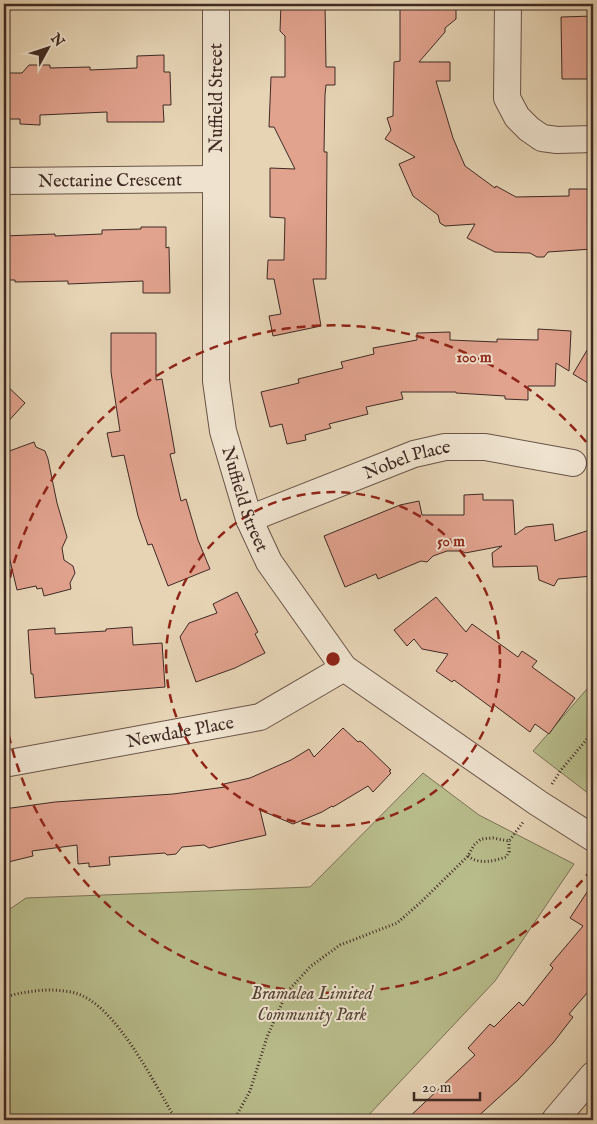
<svg xmlns="http://www.w3.org/2000/svg" width="597" height="1124" font-family="'IM FELL English',serif">
  <style>
    .green { fill: #b8bc8b; stroke: #7c7357 }
    .building { fill: #e1a28e; stroke: #3f2a23 }
    .lines { fill: none; stroke-linecap: round; stroke-linejoin: round }
    .street-casing { stroke: #695448; stroke-width: 28 }
    .path { stroke: #3f2a23; stroke-width: 3; stroke-dasharray: 1 2.5; stroke-linecap: butt }
    .street { stroke: #efe3cf; stroke-width: 26 }
    .ring { fill: none; stroke: #8f2418; stroke-width: 2.5; stroke-dasharray: 9 6 }
    .labels { text-anchor: middle; stroke-width: 4; stroke-linejoin: round; paint-order: stroke }
    .street-label { font-size: 18px; fill: #3f2a23; stroke: #efe3cf }
    .park-label { font-size: 18px; font-style: italic; fill: #574738; stroke: #efe3cf }
    .centre { fill: #8f2418; stroke: #efe3cf; stroke-width: 2.5 }
    .ring-label { font-size: 15px; text-anchor: middle; font-weight: bold; fill: #8f2418; stroke: #efe3cf; stroke-width: 4; stroke-linejoin: round; paint-order: stroke }
  </style>
  <rect width="100%" height="100%" fill="#e6d4b5"/>
  <filter id="stains"><feTurbulence type="fractalNoise" baseFrequency=".004" numOctaves="4"/><feColorMatrix values="0 0 0 0 .2 0 0 0 0 .09 0 0 0 0 .02 0 0 0 .5 -.17"/></filter>
  <radialGradient id="worn" r=".72"><stop offset=".6" stop-color="#630" stop-opacity="0"/><stop offset="1" stop-color="#630" stop-opacity=".3"/></radialGradient>
  <!-- green -->
  <g class="green">
    <polygon points="593,682 593,797 533,751"/>
    <polygon points="423,773 479,815 574,864 495,981 364,1120 4,1120 4,913 26,898 310,887"/>
  </g>
  <!-- building -->
  <g class="building">
    <polygon points="281,4 325,4 326,67 335,67 335,85 326,85 325,95 324,152 327,152 326,279 313,279 321,326 273,336 269,316 281,314 274,279 267,279 268,260 284,260 285,218 270,217 270,168 295,169 274,127 269,127 271,77 285,77 285,36 280,31"/>
    <polygon points="400,4 456,4 456,19 445,28 445,32 419,62 450,62 450,81 436,81 453,138 465,166 495,188 496,186 516,197 569,196 569,189 590,189 592,249 548,252 544,257 537,257 530,253 495,252 467,238 475,224 445,226 440,223 438,215 413,196 399,164 415,157 385,139 391,130 387,118 393,116 394,62 400,61"/>
    <polygon points="593,16 593,79 562,79 561,17"/>
    <polygon points="164,55 164,72 170,72 171,105 163,105 164,122 107,122 107,112 40,115 40,125 20,124 20,119 4,119 4,73 22,73 29,65 50,65 50,68 90,67 90,70 137,68 137,56"/>
    <polygon points="141,227 166,227 166,248 169,247 170,293 143,293 143,281 68,284 68,281 15,282 15,280 4,280 4,236 55,234 55,236 102,234 102,230 141,229"/>
    <polygon points="538,329 571,331 569,371 556,363 555,386 528,386 528,400 505,399 505,396 456,393 456,392 401,392 403,399 366,407 368,414 329,424 331,428 305,435 306,440 287,444 282,424 270,427 261,392 299,383 298,379 343,368 341,362 374,354 373,348 417,340 417,333 450,332 450,340 497,342 497,339 538,340"/>
    <polygon points="111,333 156,333 156,380 162,379 175,453 170,454 181,501 186,499 198,540 210,569 168,586 152,544 148,545 138,516 124,455 112,457 107,433 120,431 111,372"/>
    <polygon points="593,340 593,386 573,374"/>
    <polygon points="4,383 25,403 4,426"/>
    <polygon points="34,442 36,447 45,451 48,459 57,503 67,537 62,548 64,560 73,566 75,573 70,583 71,589 44,596 42,588 37,589 36,586 17,590 4,535 4,453"/>
    <polygon points="483,494 483,500 513,500 515,535 526,527 553,524 555,541 593,529 593,576 558,579 554,586 539,580 537,566 493,567 492,553 502,546 465,553 462,551 447,551 433,556 427,562 421,561 378,579 376,574 345,587 324,536 400,505 419,501 422,515 464,515 464,495"/>
    <polygon points="237,592 258,632 255,634 265,653 235,668 196,682 180,637 189,623 217,613 213,604"/>
    <polygon points="436,597 466,632 472,624 518,657 522,651 537,661 532,667 575,698 549,734 535,724 530,732 494,705 492,708 454,680 452,682 436,671 448,654 422,649 414,639 407,646 394,630"/>
    <polygon points="132,627 133,645 162,643 165,687 35,698 33,674 31,674 28,630 55,628 55,634 106,631 106,629"/>
    <polygon points="343,728 358,742 360,741 363,743 391,770 389,771 391,773 373,792 368,786 333,807 332,806 322,812 293,824 260,810 266,835 209,848 204,845 182,847 176,854 167,855 165,853 109,857 110,865 89,867 89,863 78,864 77,845 32,851 33,856 4,863 4,809 55,802 173,794 225,787 224,784 250,778 291,760 309,749 314,757"/>
    <polygon points="593,883 593,986 569,1014 573,1017 553,1043 518,1080 474,1120 406,1120 475,1055 468,1048 490,1024 494,1027 519,1002 523,1006 553,968 550,965 583,926 570,918"/>
  </g>
  <g class="lines">
    <defs>
      <g id="street">
        <path id="s1" d="M216,4V381L223,431L249,519L269,562L344,668L538,803L593,838"/>
        <polyline points="508,4 507,98 517,117 529,129 542,138 557,140 593,139"/>
        <path id="s2" d="M4,181L216,179"/>
        <path id="s3" d="M249,519L414,454L445,447H485L573,463"/>
        <path id="s4" d="M4,764L260,717L344,668"/>
        <polyline points="555,1120 593,1075"/>
      </g>
    </defs>
    <!-- street casing -->
    <use href="#street" class="street-casing"/>
    <!-- path -->
    <g class="path">
      <polyline points="552,784 561,770 593,732"/>
      <path d="M468,856C479,865 494,861 506,857L509,852V841"/>
      <path d="M4,997C28,991 51,987 75,993C116,1004 155,1085 176,1120"/>
      <polyline points="234,1120 250,1091 267,1037 287,992 311,966 340,945 397,923 420,903 468,856 474,845 481,839 493,838 509,841 524,821"/>
    </g>
    <!-- street -->
    <use href="#street" class="street"/>
  </g>
  <!-- distance rings -->
  <g class="ring">
    <circle cx="333" cy="659" r="167"/>
    <path d="M592 869A333 333 0 0 1 4 711M4 607A333 333 0 0 1 592 449"/>
  </g>
  <g class="labels">
    <!-- street labels -->
    <g class="street-label">
      <text transform="translate(216 98) rotate(-90)" y="6">Nuffield Street</text>
      <text dy="6" stroke="none"><textPath href="#s2" startOffset="106">Nectarine Crescent</textPath></text>
      <text dy="6" stroke="none"><textPath href="#s3" startOffset="169">Nobel Place</textPath></text>
      <text dy="6" stroke="none"><textPath href="#s1" startOffset="499">Nuffield Street</textPath></text>
      <text dy="6" stroke="none"><textPath href="#s4" startOffset="179">Newdale Place</textPath></text>
    </g>
    <!-- park labels -->
    <g class="park-label">
      <text x="312" y="999">Bramalea Limited<tspan x="312" dy="21">Community Park</tspan></text>
    </g>
  </g>
  <circle cx="333" cy="659" r="8" class="centre"/>
  <g class="ring-label">
    <text x="474" y="362">100 m</text>
    <text x="451" y="546">50 m</text>
  </g>
  <!-- margin -->
  <rect width="597" height="1124" fill="none" stroke="#e6d4b5" stroke-width="20"/>
  <rect x="5" y="5" width="587" height="1114" fill="none" stroke="#3f2a23" stroke-width="2.5"/>
  <rect x="10" y="10" width="577" height="1104" fill="none" stroke="#3f2a23"/>
  <!-- north arrow -->
  <g transform="translate(48 48) rotate(50)" stroke="#efe3cf" stroke-width="4" paint-order="stroke">
  <path d="M0-4L9 19L0 12L-9 19Z" fill="#3f2a23"/>
  <text y="-8" font-size="14" font-weight="bold" text-anchor="middle" fill="#3f2a23">N</text>
  </g>
  <!-- scale -->
  <path d="M414 1092v8h66v-8" fill="none" stroke="#3f2a23" stroke-width="2.5"/>
  <text x="422" y="1092" font-size="15" fill="#3f2a23" stroke="#efe3cf" stroke-width="4" paint-order="stroke">20 m</text>
  <rect width="100%" height="100%" filter="url(#stains)"/>
  <rect width="100%" height="100%" fill="url(#worn)"/>
</svg>
